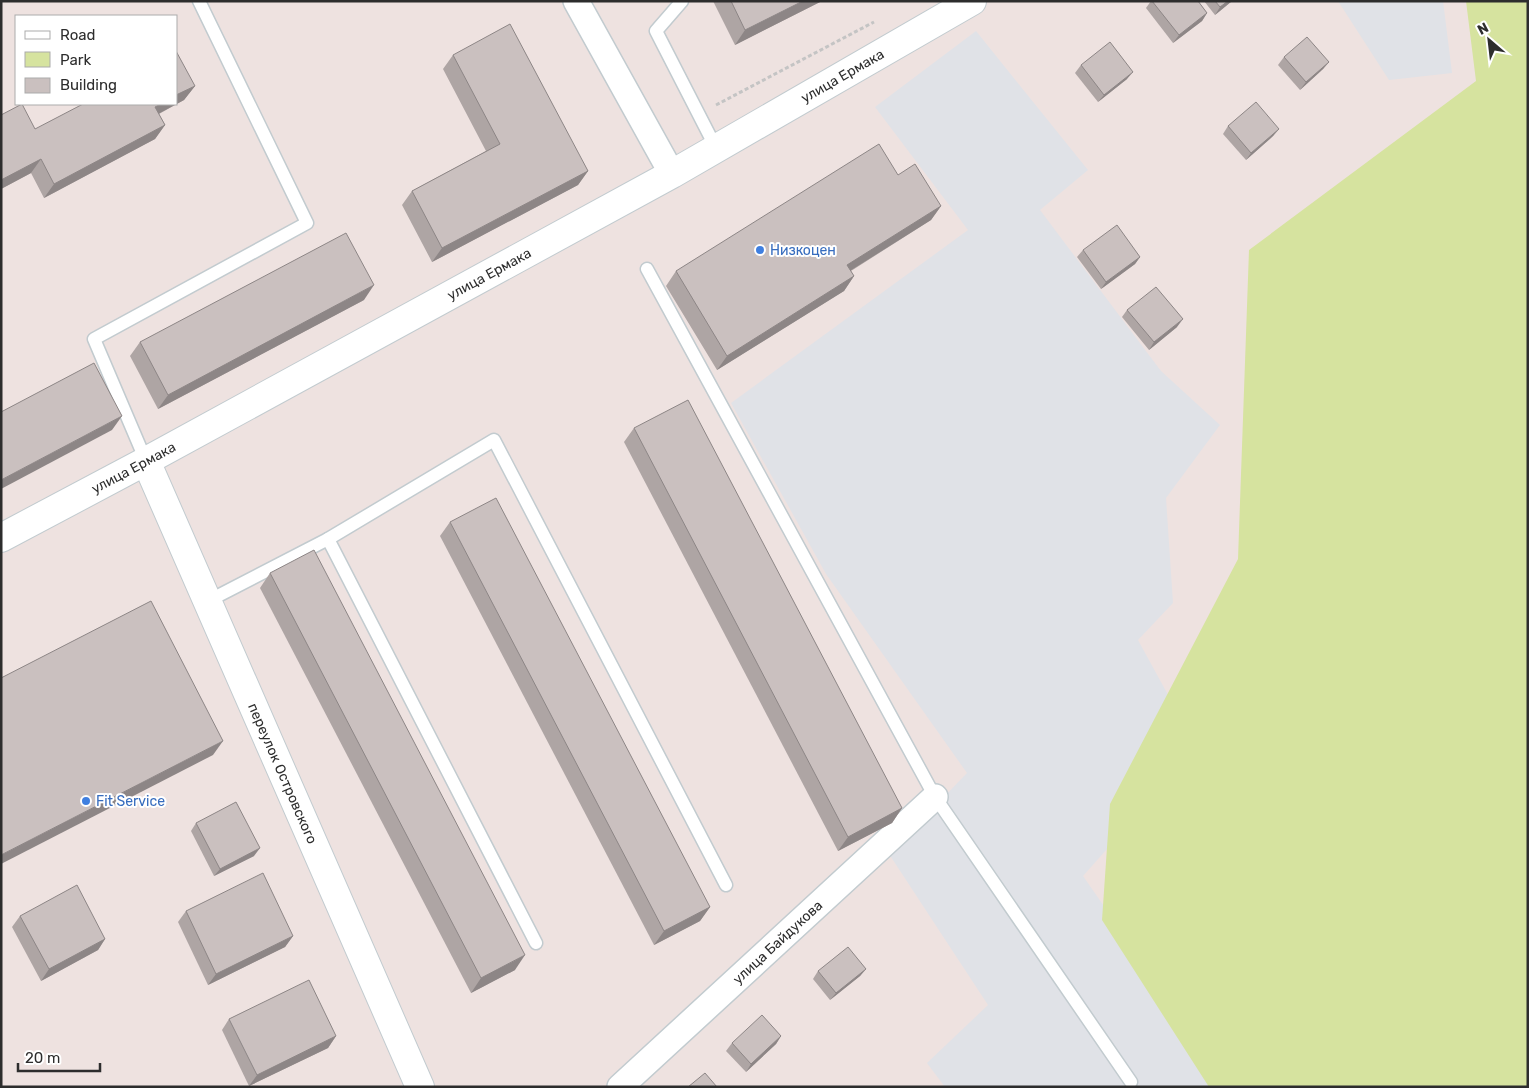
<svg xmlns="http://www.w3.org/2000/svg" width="1529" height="1088" font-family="Rubik,sans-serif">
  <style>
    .industrial { fill: #e0e2e7 }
    .green { fill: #d6e39f }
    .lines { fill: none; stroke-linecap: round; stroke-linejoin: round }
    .lane-casing { stroke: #c2cbcf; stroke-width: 15 }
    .street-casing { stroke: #c2cbcf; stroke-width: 28 }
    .secondary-casing { stroke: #c2cbcf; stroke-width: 30 }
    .path { stroke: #c4c4c4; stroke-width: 3; stroke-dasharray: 4 2.5; stroke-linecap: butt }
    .lane { stroke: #fff; stroke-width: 12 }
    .street { stroke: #fff; stroke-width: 25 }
    .secondary { stroke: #fff; stroke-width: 28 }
    .wall { fill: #aea5a4 }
    .shaded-wall { fill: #8d8686 }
    .building { fill: #cac0bf; stroke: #8d8686 }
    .shop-dot { fill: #3f7fe0; stroke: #fff; stroke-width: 2 }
    .labels { text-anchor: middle; stroke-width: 4; stroke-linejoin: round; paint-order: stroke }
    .street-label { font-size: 14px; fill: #2d2d2d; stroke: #fff }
    .shop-label { font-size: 14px; fill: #366cbe; stroke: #fff; text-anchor: start }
  </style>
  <rect width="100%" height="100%" fill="#eee2e0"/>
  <!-- industrial -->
  <g class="industrial">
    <polygon points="1338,1 1443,1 1452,73 1389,80"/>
    <polygon points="976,31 1088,170 1040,210 1161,371 1220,425 1166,498 1173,603 1138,640 1184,724 1139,813 1083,876 1230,1087 945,1087 927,1063 988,1005 889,854 967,773 826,574 731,403 968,230 875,107"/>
  </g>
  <!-- green -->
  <polygon class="green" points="1466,1 1528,1 1528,1087 1209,1087 1102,920 1110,804 1238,559 1249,250 1476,81"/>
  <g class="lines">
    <defs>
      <g id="lane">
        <polyline points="682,1 656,31 716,148"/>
        <polyline points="647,269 935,797 1131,1082"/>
        <polyline points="146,461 94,339 307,223 199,1"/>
        <polyline points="328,539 494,440 726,885"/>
        <polyline points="208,601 328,539 536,943"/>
      </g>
      <g id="street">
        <polyline points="576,1 672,174"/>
        <path id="s1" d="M620,1087L935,797"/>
      </g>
      <g id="secondary">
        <path id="s2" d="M146,461L420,1087"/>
        <path id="s3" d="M1,538L146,461L672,174L972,1"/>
      </g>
    </defs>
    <!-- lane casing -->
    <use href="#lane" class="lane-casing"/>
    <!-- street casing -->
    <use href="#street" class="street-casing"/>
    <!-- secondary casing -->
    <use href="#secondary" class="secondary-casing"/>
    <!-- path -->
    <polyline class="path" points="716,105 874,22"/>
    <!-- lane -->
    <use href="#lane" class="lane"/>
    <!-- street -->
    <use href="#street" class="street"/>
    <!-- secondary -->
    <use href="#secondary" class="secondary"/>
  </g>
  <!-- wall -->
  <g class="wall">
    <polygon points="713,1 822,1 735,45"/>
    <polygon points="1151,1 1198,1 1207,13 1202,21 1173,43 1146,8"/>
    <polygon points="1204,1 1232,1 1215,15"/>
    <polygon points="453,55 588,171 578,185 432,262 402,205 412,191 486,151 443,69"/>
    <polygon points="1284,57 1329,62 1323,69 1300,90 1278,65"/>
    <polygon points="1081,65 1127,79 1098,102 1075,73"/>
    <polygon points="195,86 184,100 159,114 165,125 155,139 44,198 31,173 1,189 1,115 35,129"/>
    <polygon points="1228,126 1279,129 1273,136 1246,160 1223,134"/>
    <polygon points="898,175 941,206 931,220 851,271 854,276 844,291 717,370 666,286 676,271"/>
    <polygon points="1083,250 1140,257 1135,264 1101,289 1077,257"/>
    <polygon points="364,300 158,409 130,356 140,342"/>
    <polygon points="1127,310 1177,327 1149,350 1122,317"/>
    <polygon points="634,428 902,808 892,823 838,851 624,442"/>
    <polygon points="450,522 710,907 700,921 654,945 440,536"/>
    <polygon points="270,573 515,970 471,993 260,588"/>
    <polygon points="196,823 254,856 214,876 191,831"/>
    <polygon points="186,911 293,936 285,947 208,985 178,922"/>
    <polygon points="20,916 105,939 98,950 41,981 12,927"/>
    <polygon points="866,969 860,976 830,1000 813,979 818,971"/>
    <polygon points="229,1019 336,1036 328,1048 249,1086 222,1030"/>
    <polygon points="781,1036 776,1044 746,1072 726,1051 732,1043"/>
  </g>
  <!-- shaded-wall -->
  <g class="shaded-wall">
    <polygon points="803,1 822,1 735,45 745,30"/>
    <polygon points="1228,1 1232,1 1215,15 1220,7"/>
    <polygon points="1207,13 1202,21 1173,43 1179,35"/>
    <polygon points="1329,62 1323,69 1300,90 1306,82"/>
    <polygon points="1133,72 1127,79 1098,102 1104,95"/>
    <polygon points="195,86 184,100 145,121 155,107 161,104 176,104 176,95"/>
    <polygon points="165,125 155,139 44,198 54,184"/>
    <polygon points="1279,129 1273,136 1246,160 1251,153"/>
    <polygon points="41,159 31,173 1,189 1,180"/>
    <polygon points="588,171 578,185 432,262 442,248"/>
    <polygon points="941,206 931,220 837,279 847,265"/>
    <polygon points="1140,257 1135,264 1101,289 1106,282"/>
    <polygon points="854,276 844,291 717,370 727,356"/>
    <polygon points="374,285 364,300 158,409 168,395"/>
    <polygon points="1183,319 1177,327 1149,350 1154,342"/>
    <polygon points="122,416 112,430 1,489 1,480"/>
    <polygon points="223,741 213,755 1,864 1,855"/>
    <polygon points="902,808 892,823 838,851 848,837"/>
    <polygon points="260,848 254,856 214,876 220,869"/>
    <polygon points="710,907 700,921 654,945 664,931"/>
    <polygon points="293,936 285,947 208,985 216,974"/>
    <polygon points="105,939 98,950 41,981 49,969"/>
    <polygon points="525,955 515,970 471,993 481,978"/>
    <polygon points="866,969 860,976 830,1000 836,993"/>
    <polygon points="336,1036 328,1048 249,1086 257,1075"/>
    <polygon points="781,1036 776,1044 746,1072 751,1064"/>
  </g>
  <!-- building -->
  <g class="building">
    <polygon points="731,1 803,1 745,30"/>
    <polygon points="1152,1 1198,1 1207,13 1179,35"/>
    <polygon points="1215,1 1228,1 1220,7"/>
    <polygon points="510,24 588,171 442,248 412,191 500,144 453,55"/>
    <polygon points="1307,37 1329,62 1306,82 1284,57"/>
    <polygon points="1110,42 1133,72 1104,95 1081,65"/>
    <polygon points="176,51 195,86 176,95"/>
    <polygon points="1256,102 1279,129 1251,153 1228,126"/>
    <polygon points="22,104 35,129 83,104 161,104 155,107 165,125 54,184 41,159 1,180 1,115"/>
    <polygon points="879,144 898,175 915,164 941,206 847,265 854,276 727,356 676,271"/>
    <polygon points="1117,225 1140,257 1106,282 1083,250"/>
    <polygon points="346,233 374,285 168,395 140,342"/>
    <polygon points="1156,287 1183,319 1154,342 1127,310"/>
    <polygon points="94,363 122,416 1,480 1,412"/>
    <polygon points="688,400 902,808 848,837 634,428"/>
    <polygon points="496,498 710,907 664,931 450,522"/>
    <polygon points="314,550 525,955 481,978 270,573"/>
    <polygon points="151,601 223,741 1,855 1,678"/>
    <polygon points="236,802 260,848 220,869 196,823"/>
    <polygon points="263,873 293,936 216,974 186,911"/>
    <polygon points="77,885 105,939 49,969 20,916"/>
    <polygon points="848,947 866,969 836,993 818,971"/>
    <polygon points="309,980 336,1036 257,1075 229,1019"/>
    <polygon points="762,1015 781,1036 751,1064 732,1043"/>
    <polygon points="705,1073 717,1087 688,1087"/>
  </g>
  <!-- markers -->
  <g class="shop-dot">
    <circle cx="760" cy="250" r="5"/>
    <circle cx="86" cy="801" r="5"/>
  </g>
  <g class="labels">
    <!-- street labels -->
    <g class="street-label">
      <text dy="5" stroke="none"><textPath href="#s3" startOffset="960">улица Ермака</textPath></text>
      <text dy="5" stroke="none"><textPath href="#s3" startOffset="555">улица Ермака</textPath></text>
      <text dy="5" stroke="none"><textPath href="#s3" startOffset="150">улица Ермака</textPath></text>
      <text dy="5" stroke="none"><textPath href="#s2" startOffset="341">переулок Островского</textPath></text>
      <text dy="5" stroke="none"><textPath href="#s1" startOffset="214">улица Байдукова</textPath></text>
    </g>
    <!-- shop labels -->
    <g class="shop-label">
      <text x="770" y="255">Низкоцен</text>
      <text x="96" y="806">Fit Service</text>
    </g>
  </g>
  <!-- border -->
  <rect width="1529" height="1088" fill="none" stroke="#2d2d2d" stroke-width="5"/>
  <!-- legend -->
  <rect x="15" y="15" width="162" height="90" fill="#ffffff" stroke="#ababab"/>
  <rect x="25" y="31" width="25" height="8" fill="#ffffff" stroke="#ababab"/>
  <text x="60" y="40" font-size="15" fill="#2d2d2d">Road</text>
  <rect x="25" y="52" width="25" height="15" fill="#d6e39f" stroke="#ababab"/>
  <text x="60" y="65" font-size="15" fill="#2d2d2d">Park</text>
  <rect x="25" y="78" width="25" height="15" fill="#cac0bf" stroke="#ababab"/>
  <text x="60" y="90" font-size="15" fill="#2d2d2d">Building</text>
  <!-- north arrow -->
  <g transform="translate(1489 40) rotate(332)" stroke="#ffffff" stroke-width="4" paint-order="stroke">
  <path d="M0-4L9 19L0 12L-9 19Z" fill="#2d2d2d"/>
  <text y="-8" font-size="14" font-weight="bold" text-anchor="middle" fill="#2d2d2d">N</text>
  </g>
  <!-- scale -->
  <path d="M18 1063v8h82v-8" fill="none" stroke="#2d2d2d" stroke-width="2.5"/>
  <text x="25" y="1063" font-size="15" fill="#2d2d2d" stroke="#ffffff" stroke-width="4" paint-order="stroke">20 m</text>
</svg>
